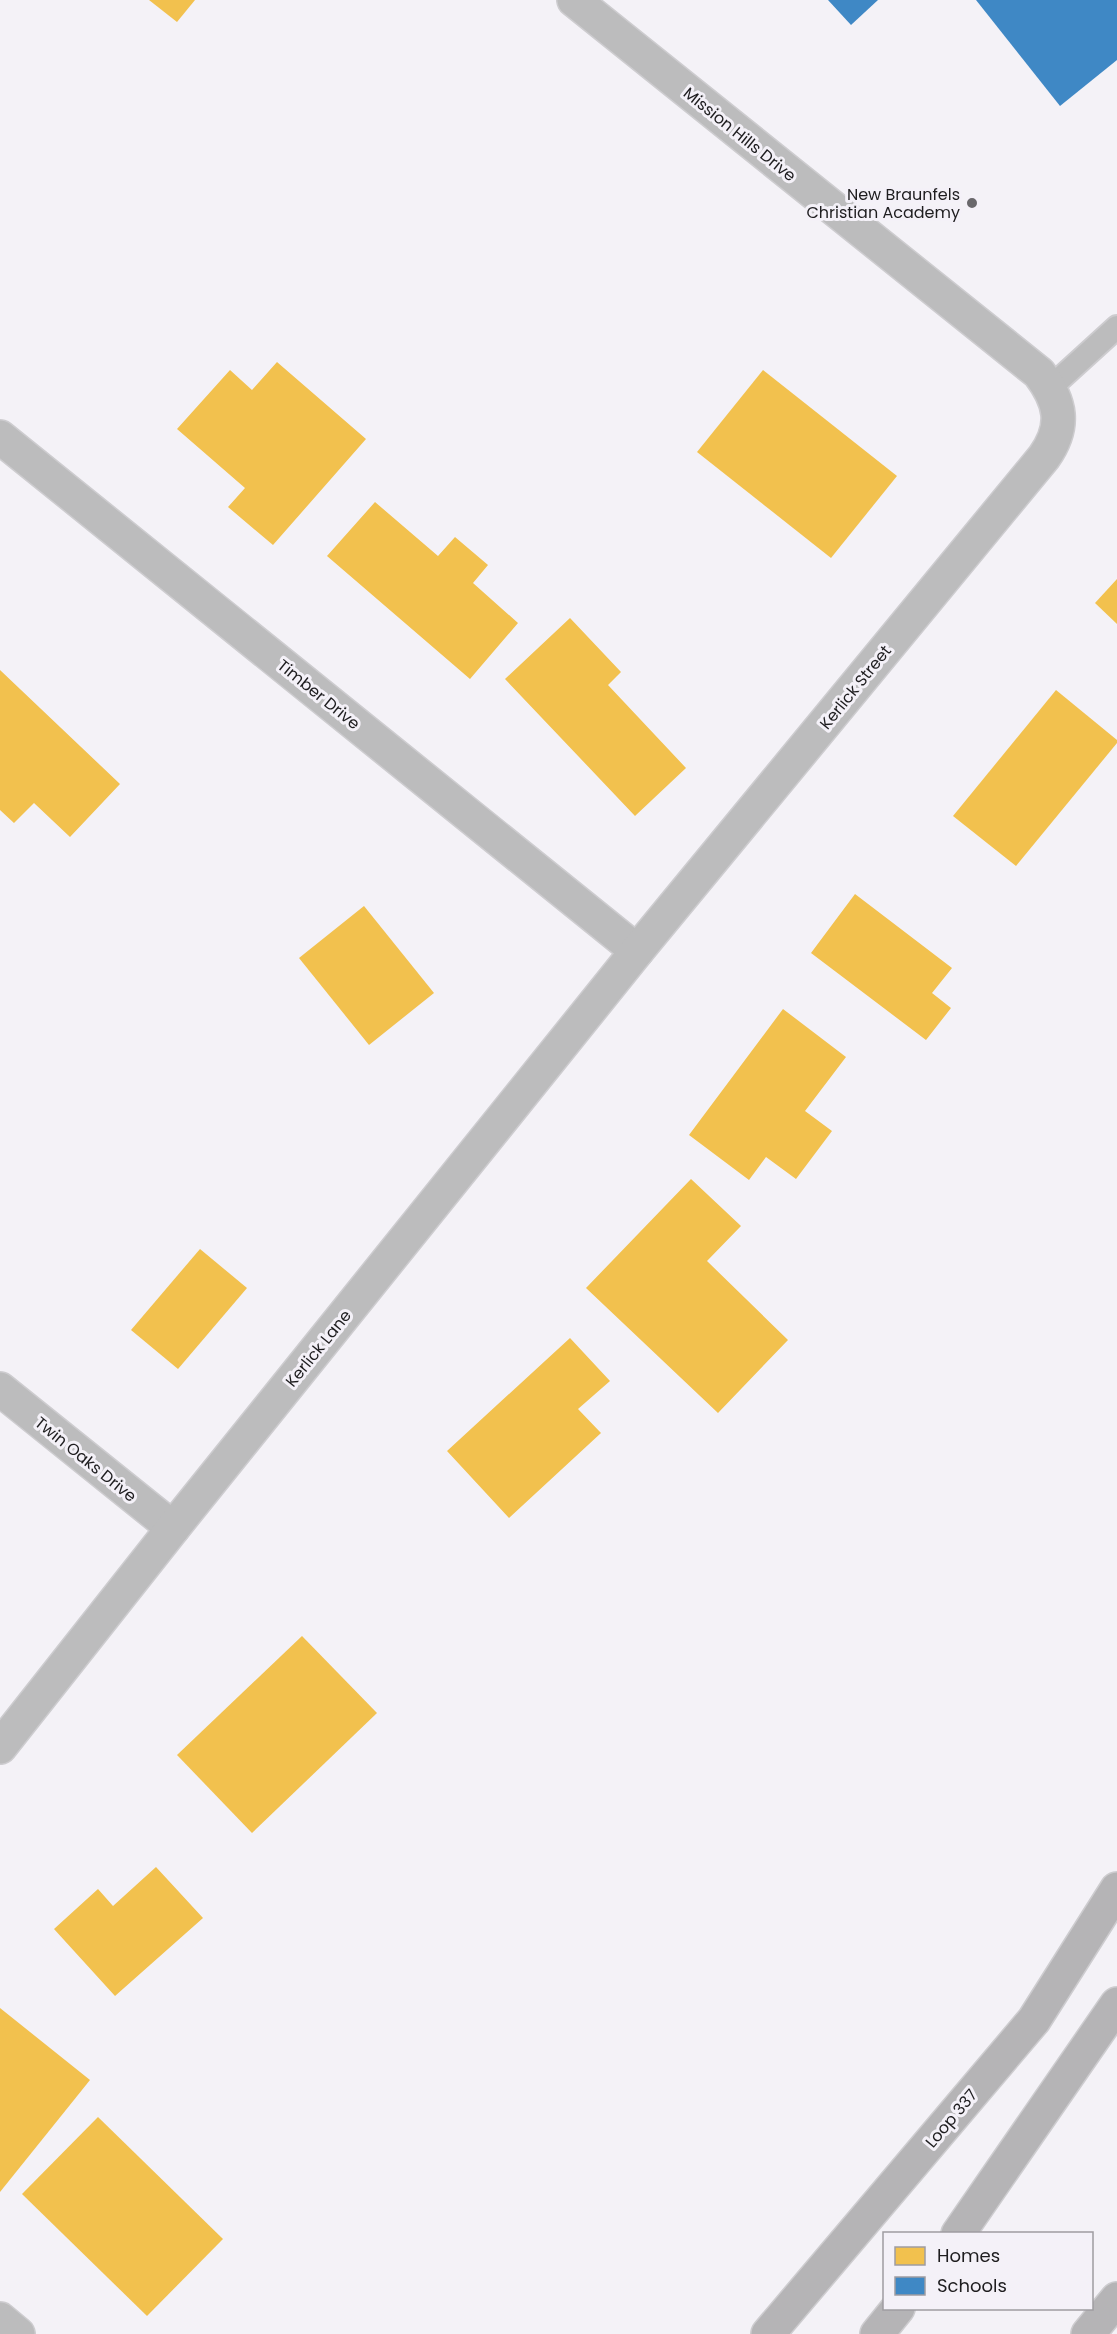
<svg xmlns="http://www.w3.org/2000/svg" width="1117" height="2334" font-family="Poppins,sans-serif">
  <style>
    .homes { fill: #f2c14e }
    .schools { fill: #3f88c5 }
    .lines { fill: none; stroke-linecap: round; stroke-linejoin: round }
    .lane-casing { stroke: #cdcccf; stroke-width: 26 }
    .street-casing { stroke: #cdcccf; stroke-width: 36 }
    .primary-casing { stroke: #cdcccf; stroke-width: 36 }
    .lane { stroke: #bcbcbd; stroke-width: 22 }
    .street { stroke: #bcbcbd; stroke-width: 33 }
    .primary { stroke: #b5b4b6; stroke-width: 33 }
    .poi-dot { fill: #69686b; stroke: #f4f1f8; stroke-width: 2 }
    .labels { text-anchor: middle; stroke-width: 6; stroke-linejoin: round; paint-order: stroke }
    .street-label { font-size: 16px; fill: #1e1d1f; stroke: #f4f1f8 }
    .poi-label { font-size: 16px; fill: #1e1d1f; stroke: #f4f1f8; text-anchor: end }
  </style>
  <rect width="100%" height="100%" fill="#f4f2f7"/>
  <!-- homes -->
  <g class="homes">
    <polygon points="149,0 195,0 177,22"/>
    <polygon points="277,362 366,439 273,545 228,507 245,488 177,429 230,370 252,390"/>
    <polygon points="763,370 897,476 831,558 697,452"/>
    <polygon points="375,502 438,556 455,537 488,565 473,583 518,623 470,679 327,556"/>
    <polygon points="1117,579 1117,624 1095,603"/>
    <polygon points="570,618 621,672 608,685 686,768 635,816 505,679"/>
    <polygon points="0,670 120,784 70,837 34,803 14,823 0,810"/>
    <polygon points="1056,690 1117,740 1117,743 1016,866 953,816"/>
    <polygon points="855,894 952,968 932,993 951,1008 926,1040 811,953"/>
    <polygon points="364,906 434,993 369,1045 299,958"/>
    <polygon points="783,1009 846,1057 805,1111 832,1131 796,1179 766,1157 749,1180 689,1135"/>
    <polygon points="691,1179 741,1226 707,1261 788,1340 718,1413 586,1288"/>
    <polygon points="200,1249 247,1288 178,1369 131,1330"/>
    <polygon points="570,1338 610,1381 578,1409 601,1433 509,1518 447,1451"/>
    <polygon points="302,1636 377,1713 252,1833 177,1755"/>
    <polygon points="156,1867 203,1918 115,1996 54,1929 98,1889 113,1906"/>
    <polygon points="0,2008 90,2080 0,2192"/>
    <polygon points="98,2117 223,2239 147,2316 22,2194"/>
  </g>
  <!-- schools -->
  <g class="schools">
    <polygon points="828,0 878,0 851,25"/>
    <polygon points="976,0 1117,0 1117,60 1060,106"/>
  </g>
  <g class="lines">
    <defs>
      <polyline id="lane" points="1050,388 1117,327"/>
      <g id="street">
        <polyline points="0,437 637,951"/>
        <polyline points="0,1389 173,1528"/>
        <path d="M0,1747L173,1528L637,951L1044,457C1066,426 1061,402 1039,373L574,0"/>
        <polyline points="0,2319 18,2334"/>
      </g>
      <g id="primary">
        <polyline points="958,2234 1117,2004"/>
        <polyline points="768,2334 1034,2020 1117,1889"/>
        <polyline points="877,2334 898,2308"/>
        <polyline points="1088,2334 1117,2299"/>
      </g>
    </defs>
    <!-- lane casing -->
    <use href="#lane" class="lane-casing"/>
    <!-- street casing -->
    <use href="#street" class="street-casing"/>
    <!-- primary casing -->
    <use href="#primary" class="primary-casing"/>
    <!-- lane -->
    <use href="#lane" class="lane"/>
    <!-- street -->
    <use href="#street" class="street"/>
    <!-- primary -->
    <use href="#primary" class="primary"/>
  </g>
  <!-- markers -->
  <circle class="poi-dot" cx="972" cy="203" r="6"/>
  <g class="labels">
    <!-- street labels -->
    <g class="street-label">
      <text transform="translate(740 134) rotate(39)" y="6">Mission Hills Drive</text>
      <text transform="translate(855 687) rotate(-51)" y="6">Kerlick Street</text>
      <text transform="translate(319 694) rotate(39)" y="6">Timber Drive</text>
      <text transform="translate(318 1348) rotate(-51)" y="6">Kerlick Lane</text>
      <text transform="translate(86 1459) rotate(39)" y="6">Twin Oaks Drive</text>
      <text transform="translate(951 2118) rotate(-50)" y="6">Loop 337</text>
    </g>
    <!-- poi labels -->
    <g class="poi-label">
      <text x="960" y="200">New Braunfels<tspan x="960" dy="18">Christian Academy</tspan></text>
    </g>
  </g>
  <!-- legend -->
  <rect x="883" y="2232" width="210" height="78" fill="#f4f1f8" stroke="#9e9ca1" stroke-width="1.5"/>
  <rect x="895" y="2247" width="30" height="18" fill="#f2c14e" stroke="#9e9ca1" stroke-width="1.5"/>
  <text x="937" y="2262" font-size="18" fill="#1e1d1f">Homes</text>
  <rect x="895" y="2277" width="30" height="18" fill="#3f88c5" stroke="#9e9ca1" stroke-width="1.5"/>
  <text x="937" y="2292" font-size="18" fill="#1e1d1f">Schools</text>
</svg>
